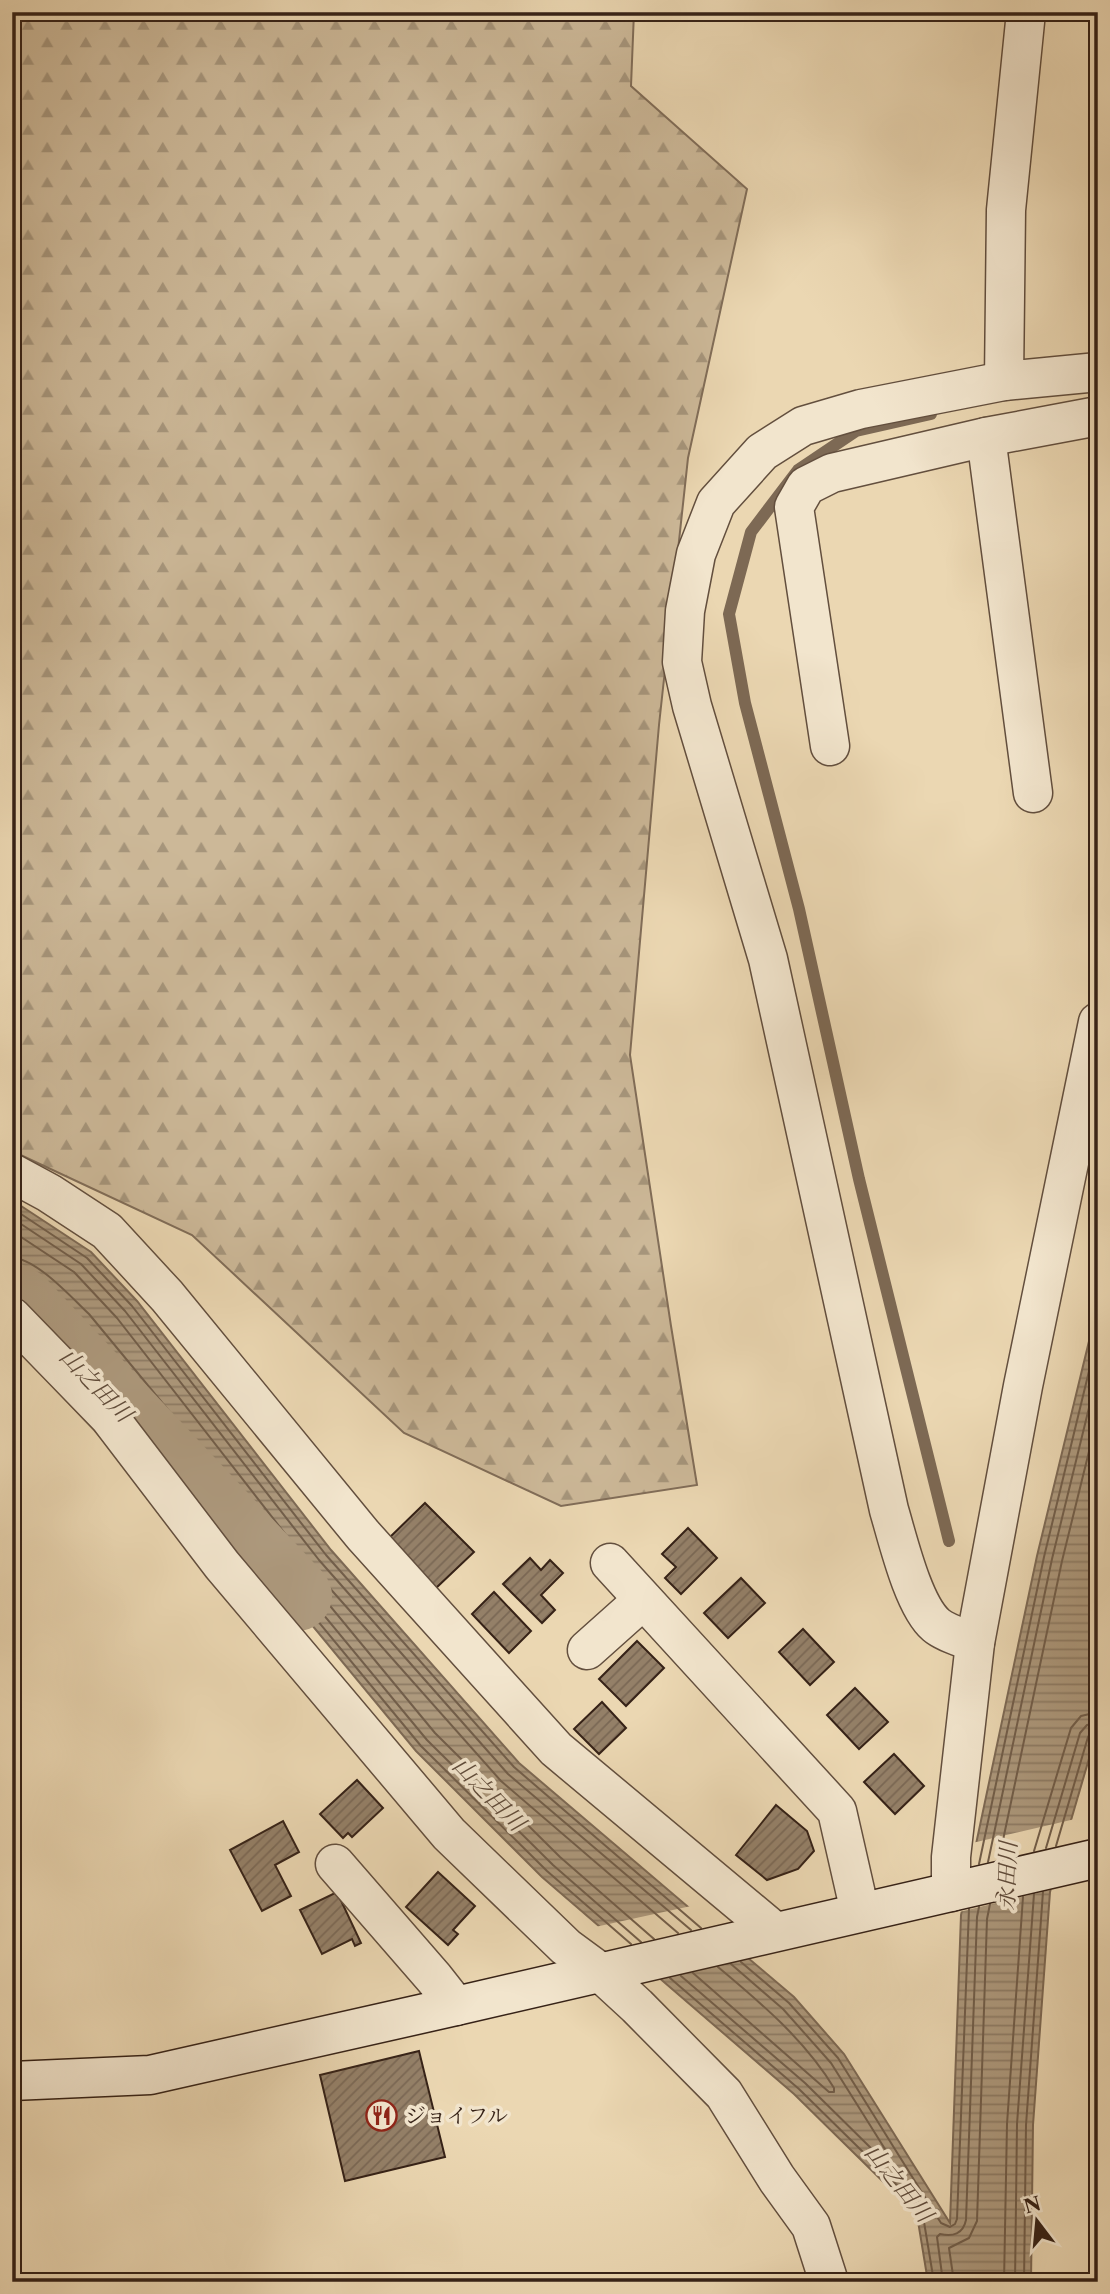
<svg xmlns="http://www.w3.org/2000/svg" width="1110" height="2294" font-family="'Libre Caslon Text','Noto Serif JP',serif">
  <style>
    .forest { fill: url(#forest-firs); stroke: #816d58; stroke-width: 2 }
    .water { fill: url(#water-rules); stroke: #7d6954; stroke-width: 2 }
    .pier { fill: #ebd7b2 }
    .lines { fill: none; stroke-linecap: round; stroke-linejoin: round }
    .shore { stroke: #725e4a; stroke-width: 2 }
    .stream { stroke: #7d6954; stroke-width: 12 }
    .river { stroke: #ad997d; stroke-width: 70 }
    .building { fill: url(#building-hatch); stroke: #362217; stroke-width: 2 }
    .street-casing { stroke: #634f3e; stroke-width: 41 }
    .secondary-casing { stroke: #362217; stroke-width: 41 }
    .street { stroke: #f2e5cd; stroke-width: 38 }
    .secondary { stroke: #f2e5cd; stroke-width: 38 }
    .labels { text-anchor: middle; stroke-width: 7; stroke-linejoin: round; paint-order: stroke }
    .poi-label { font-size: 21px; fill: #362217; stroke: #f2e5cd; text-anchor: start }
    .water-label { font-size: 23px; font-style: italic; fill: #604c3b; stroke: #f2e5cd }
  </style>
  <defs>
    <pattern id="forest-firs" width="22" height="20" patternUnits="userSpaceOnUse" patternTransform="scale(1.75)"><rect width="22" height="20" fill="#ccb898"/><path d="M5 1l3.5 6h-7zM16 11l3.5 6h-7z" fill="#a6957b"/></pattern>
    <pattern id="water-rules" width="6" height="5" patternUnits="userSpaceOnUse" patternTransform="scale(1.75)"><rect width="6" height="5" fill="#ad997d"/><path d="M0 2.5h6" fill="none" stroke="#8e7c65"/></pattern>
    <pattern id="building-hatch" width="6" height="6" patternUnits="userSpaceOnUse" patternTransform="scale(1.75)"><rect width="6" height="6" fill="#948068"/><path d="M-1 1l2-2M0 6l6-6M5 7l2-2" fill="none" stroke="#7a6855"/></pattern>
  </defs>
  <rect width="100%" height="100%" fill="#ebd7b2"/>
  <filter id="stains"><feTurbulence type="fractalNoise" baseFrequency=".00286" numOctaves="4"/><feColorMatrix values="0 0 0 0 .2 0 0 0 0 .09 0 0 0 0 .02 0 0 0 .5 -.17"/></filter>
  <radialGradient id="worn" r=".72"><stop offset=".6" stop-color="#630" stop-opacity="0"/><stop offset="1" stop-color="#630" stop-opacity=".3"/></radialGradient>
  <!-- forest -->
  <polygon class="forest" points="12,12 634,12 631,86 747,189 688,458 659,725 630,1055 671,1326 697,1485 561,1506 404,1433 192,1235 12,1151"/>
  <!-- water -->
  <polygon class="water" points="12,1200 91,1252 137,1301 331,1550 519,1763 794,1997 844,2054 950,2223 961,1915 1037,1556 1098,1304 1098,1728 1050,1892 1033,2125 1031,2282 928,2282 917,2215 794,2094 542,1877 416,1751 69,1331 12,1283"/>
  <!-- pier -->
  <g class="pier">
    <polygon points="1075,1819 1054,1889 959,1912 972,1843"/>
    <polygon points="691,1906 752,1957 655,1979 595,1927"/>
  </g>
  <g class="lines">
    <!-- shore -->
    <g class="shore">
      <polyline points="12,1208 87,1258 132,1306 326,1555 514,1767 701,1928"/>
      <polyline points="12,1218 81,1264 125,1311 319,1560 508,1774 691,1930"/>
      <polyline points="12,1231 74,1272 117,1318 311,1567 501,1781 678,1933"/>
      <path d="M12,1258C36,1258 71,1297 89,1314L435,1733L560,1857L654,1939"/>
      <polyline points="12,1268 26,1272 81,1321 427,1740 553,1865 641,1942"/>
      <polyline points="12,1277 21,1279 75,1327 421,1746 547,1871 631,1944"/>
      <polyline points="1056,1846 1088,1737 1091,1732 1098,1731"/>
      <polyline points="1046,1848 1080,1733 1087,1725 1098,1723"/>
      <polyline points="1034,1851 1071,1728 1081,1716 1098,1712"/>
      <polyline points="999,1859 1062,1561 1098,1415"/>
      <polyline points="988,1862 1052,1559 1098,1371"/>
      <polyline points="979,1864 1044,1557 1098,1334"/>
      <polyline points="741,1962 789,2003 838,2058 941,2223 950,2227 955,2224 957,2219 969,1909"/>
      <path d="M693,1973L829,2092H834V2088C805,2040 761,2003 718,1967"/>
      <polyline points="681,1976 805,2083 884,2161 889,2161 890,2157 831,2063 783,2009 731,1964"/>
      <polyline points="670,1978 799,2089 922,2210 934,2282"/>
      <path d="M943,2282L937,2237L940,2234C953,2237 963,2234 966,2220L977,1917L979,1907"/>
      <polyline points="954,2282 949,2248 969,2238 977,2221 987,1919 990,1904"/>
      <polyline points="1004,2282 1007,2124 1023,1897"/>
      <polyline points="1015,2282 1017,2124 1034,1894"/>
      <polyline points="1024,2282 1026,2125 1043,1892"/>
    </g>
    <!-- stream -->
    <polyline class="stream" points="931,414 856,431 798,470 751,532 729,614 745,703 799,909 859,1179 949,1541"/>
    <!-- river -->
    <polyline class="river" points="12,1298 20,1302 297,1596"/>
  </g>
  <!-- building -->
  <g class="building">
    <polygon points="425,1503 474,1552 436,1588 388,1539"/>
    <polygon points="688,1528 717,1558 681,1594 665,1578 676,1567 662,1554"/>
    <polygon points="530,1558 541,1570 550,1560 563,1573 541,1595 555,1610 542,1623 503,1584"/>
    <polygon points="741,1578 765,1603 728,1638 704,1613"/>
    <polygon points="494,1592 531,1631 509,1653 472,1614"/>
    <polygon points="803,1629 834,1662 810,1685 779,1652"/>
    <polygon points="637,1641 664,1668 626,1706 599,1679"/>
    <polygon points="855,1688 888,1722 859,1749 827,1715"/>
    <polygon points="602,1702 626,1728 599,1754 574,1729"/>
    <polygon points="894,1754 924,1786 895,1814 864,1782"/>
    <polygon points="357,1780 383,1808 352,1837 348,1833 343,1838 320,1814"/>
    <polygon points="776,1805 807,1831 814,1851 798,1869 767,1880 736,1855"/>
    <polygon points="283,1821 299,1852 275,1865 291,1896 262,1911 230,1850"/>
    <polygon points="438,1872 475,1906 453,1930 458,1934 448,1945 406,1907"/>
    <polygon points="337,1892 361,1943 355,1946 352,1939 322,1954 300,1910"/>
    <polygon points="419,2051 445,2157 345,2181 320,2075"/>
  </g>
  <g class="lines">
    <defs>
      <g id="street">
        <polyline points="1004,381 1006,210 1026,12"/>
        <polyline points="986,437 1033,793"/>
        <polyline points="830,746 794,507 806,486 832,473 986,437 1098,416"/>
        <polyline points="12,1173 49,1193 107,1231 167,1296 363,1535 556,1749 774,1931"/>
        <polyline points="12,1317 109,1417 222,1565 449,1834 566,1947 600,1972 637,2006 724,2094 777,2179 811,2226 829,2282"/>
        <polyline points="610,1563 837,1811 860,1912"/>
        <path d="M975,1643C964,1638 945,1633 936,1625C913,1605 898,1540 889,1510L768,959L692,706L682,662L685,611L696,554L716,503L762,452L803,426L861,409L1004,381L1098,372"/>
        <polyline points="587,1650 643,1600"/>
        <polyline points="335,1864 434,1978 456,2006"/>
        <polyline points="951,1892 951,1857 975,1643 1023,1386 1098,1022"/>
      </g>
      <polyline id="secondary" points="12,2081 150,2075 456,2006 1098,1858"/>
    </defs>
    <!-- street casing -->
    <use href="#street" class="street-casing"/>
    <!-- secondary casing -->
    <use href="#secondary" class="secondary-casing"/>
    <!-- street -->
    <use href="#street" class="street"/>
    <!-- secondary -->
    <use href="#secondary" class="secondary"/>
  </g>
  <!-- icons -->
  <defs>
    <symbol id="restaurant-ring" viewBox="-11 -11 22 22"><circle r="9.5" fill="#f2e5cd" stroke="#8f2418" stroke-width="1.5"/><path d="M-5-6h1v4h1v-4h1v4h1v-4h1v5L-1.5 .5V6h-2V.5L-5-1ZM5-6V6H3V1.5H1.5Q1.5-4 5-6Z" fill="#8f2418"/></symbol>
  </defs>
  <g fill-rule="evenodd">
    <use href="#restaurant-ring" x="364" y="2098" width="35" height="35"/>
  </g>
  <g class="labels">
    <!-- poi labels -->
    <g class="poi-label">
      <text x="405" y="2123">ジョイフル</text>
    </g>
    <!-- water labels -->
    <g class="water-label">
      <text transform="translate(96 1385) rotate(46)" y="8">山之田川</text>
      <text transform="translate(489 1794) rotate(46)" y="8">山之田川</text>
      <text transform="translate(1007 1876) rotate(-88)" y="8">永田川</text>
      <text transform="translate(899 2183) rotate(51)" y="8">山之田川</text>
    </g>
  </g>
  <!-- margin -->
  <rect width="1110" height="2294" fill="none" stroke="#ebd7b2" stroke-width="42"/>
  <rect x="14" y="14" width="1082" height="2266" fill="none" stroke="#362217" stroke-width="3.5"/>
  <rect x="21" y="21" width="1068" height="2252" fill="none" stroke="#362217" stroke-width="2"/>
  <!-- north arrow -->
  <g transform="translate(1037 2221) rotate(344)" stroke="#f2e5cd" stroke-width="5" paint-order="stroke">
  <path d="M0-5L12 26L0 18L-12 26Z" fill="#362217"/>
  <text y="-10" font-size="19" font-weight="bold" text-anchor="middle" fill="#362217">N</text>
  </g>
  <rect width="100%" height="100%" filter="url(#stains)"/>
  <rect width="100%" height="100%" fill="url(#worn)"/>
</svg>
